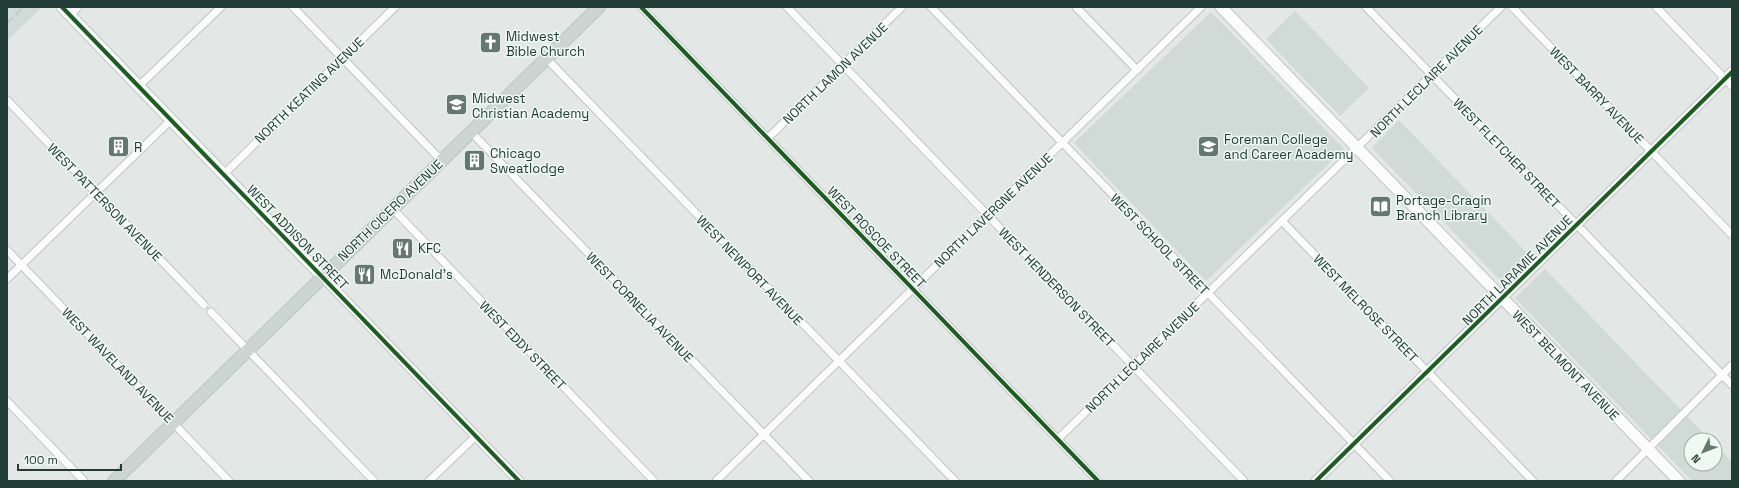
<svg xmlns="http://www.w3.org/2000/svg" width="1739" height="488" font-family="'Space Grotesk',sans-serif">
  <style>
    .built { fill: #d0dad6 }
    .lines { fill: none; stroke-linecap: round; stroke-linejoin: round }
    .minor-casing { stroke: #c0c5c3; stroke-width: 9 }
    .tertiary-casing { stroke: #c0c5c3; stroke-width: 11 }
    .secondary-casing { stroke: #bec6c3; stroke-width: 13 }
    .primary-casing { stroke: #bbc5c2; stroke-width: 14 }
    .minor { stroke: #fbfcfb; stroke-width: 7 }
    .tertiary { stroke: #fbfcfb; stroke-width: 9 }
    .secondary { stroke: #fbfcfb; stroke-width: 11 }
    .primary { stroke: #cdd5d2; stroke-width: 12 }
    .rail { stroke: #c6cac9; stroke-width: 2; stroke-dasharray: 8 4; stroke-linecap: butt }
    .cycleway-casing { stroke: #f0f8f4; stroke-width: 6 }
    .cycleway { stroke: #1b5e20; stroke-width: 4 }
    .labels { text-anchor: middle; stroke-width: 3; stroke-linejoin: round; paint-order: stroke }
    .poi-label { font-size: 13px; fill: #203c34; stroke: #f0f8f4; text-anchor: start }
    .street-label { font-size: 13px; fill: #203c34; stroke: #f0f8f4 }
  </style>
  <rect width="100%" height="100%" fill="#e3e8e6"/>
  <!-- built -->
  <g class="built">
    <polygon points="7,7 42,7 7,41"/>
    <polygon points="1295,11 1369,88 1340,116 1266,39"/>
    <polygon points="1211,12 1344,149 1206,281 1074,143"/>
    <polygon points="1399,120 1530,256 1503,283 1372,148"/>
    <polygon points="1545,269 1710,440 1691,440 1691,464 1715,464 1715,445 1732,462 1732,481 1692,481 1515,298"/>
  </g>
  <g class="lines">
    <defs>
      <g id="minor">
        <polyline points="293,7 441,160"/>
        <polyline points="641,7 1098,481"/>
        <polyline points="787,7 1244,481"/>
        <polyline points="931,7 1390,481"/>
        <polyline points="1076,7 1137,70"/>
        <polyline points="1366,7 1732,385"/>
        <polyline points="1512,7 1732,235"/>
        <polyline points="1656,7 1732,86"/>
        <polyline points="70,15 78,7"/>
        <polyline points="546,58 955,481"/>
        <polyline points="139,86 221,7"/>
        <polyline points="7,100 204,305"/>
        <polyline points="471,132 809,481"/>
        <polyline points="768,138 902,7"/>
        <polyline points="224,174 395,7"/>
        <polyline points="392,208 654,481"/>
        <polyline points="1282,221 1533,481"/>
        <polyline points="7,250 229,481"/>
        <polyline points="7,279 171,120"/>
        <polyline points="211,312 374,481"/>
        <polyline points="7,401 84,481"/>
        <polyline points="1058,439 1501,7"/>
        <polyline points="429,481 476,436"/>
        <polyline points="716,481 1201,7"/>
        <polyline points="1616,481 1732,365"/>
      </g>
      <g id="tertiary">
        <polyline points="322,276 519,481"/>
        <polyline points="1316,481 1732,72"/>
      </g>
      <g id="secondary">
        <polyline points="62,7 322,276"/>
        <polyline points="1221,7 1679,481"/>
      </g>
      <polyline id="primary" points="114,481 599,7"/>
    </defs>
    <!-- minor casing -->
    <use href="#minor" class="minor-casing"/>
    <!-- tertiary casing -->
    <use href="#tertiary" class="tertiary-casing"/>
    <!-- secondary casing -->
    <use href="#secondary" class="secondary-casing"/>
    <!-- primary casing -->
    <use href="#primary" class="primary-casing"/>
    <!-- minor -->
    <use href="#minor" class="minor"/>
    <!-- tertiary -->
    <use href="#tertiary" class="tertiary"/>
    <!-- secondary -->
    <use href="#secondary" class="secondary"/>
    <!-- primary -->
    <use href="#primary" class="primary"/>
    <!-- rail -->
    <polyline class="rail" points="7,23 24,7"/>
    <defs>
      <g id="cycleway">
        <polyline points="62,7 519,481"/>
        <polyline points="641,7 1098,481"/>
        <polyline points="1316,481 1732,72"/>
      </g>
    </defs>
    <!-- cycleway casing -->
    <use href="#cycleway" class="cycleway-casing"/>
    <!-- cycleway -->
    <use href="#cycleway" class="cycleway"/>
  </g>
  <!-- icons -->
  <defs>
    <symbol id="church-square" viewBox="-11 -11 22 22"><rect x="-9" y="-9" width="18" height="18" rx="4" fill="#647872" stroke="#f0f8f4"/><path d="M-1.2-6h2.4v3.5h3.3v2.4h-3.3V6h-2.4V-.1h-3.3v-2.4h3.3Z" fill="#fff"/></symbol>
    <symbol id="school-square" viewBox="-11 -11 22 22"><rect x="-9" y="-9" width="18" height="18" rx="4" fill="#647872" stroke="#f0f8f4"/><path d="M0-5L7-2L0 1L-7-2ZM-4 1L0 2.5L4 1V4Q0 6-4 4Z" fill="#fff"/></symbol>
    <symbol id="building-square" viewBox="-11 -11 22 22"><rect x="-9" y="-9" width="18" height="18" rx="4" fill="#647872" stroke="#f0f8f4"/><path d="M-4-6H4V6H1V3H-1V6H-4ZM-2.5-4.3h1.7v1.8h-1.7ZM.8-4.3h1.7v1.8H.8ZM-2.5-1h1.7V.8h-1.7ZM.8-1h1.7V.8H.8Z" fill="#fff"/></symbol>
    <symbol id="library-square" viewBox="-11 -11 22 22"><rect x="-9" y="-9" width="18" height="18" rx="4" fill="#647872" stroke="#f0f8f4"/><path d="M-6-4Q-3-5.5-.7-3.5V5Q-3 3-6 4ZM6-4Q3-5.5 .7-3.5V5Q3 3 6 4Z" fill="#fff"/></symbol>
    <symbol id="restaurant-square" viewBox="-11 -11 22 22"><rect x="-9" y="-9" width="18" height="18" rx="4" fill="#647872" stroke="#f0f8f4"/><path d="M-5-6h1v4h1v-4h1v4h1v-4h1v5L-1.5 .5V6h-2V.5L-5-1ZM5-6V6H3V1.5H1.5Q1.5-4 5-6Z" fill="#fff"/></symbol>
  </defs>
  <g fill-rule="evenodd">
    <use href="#church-square" x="478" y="30" width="25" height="25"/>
    <use href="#school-square" x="444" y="92" width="25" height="25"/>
    <use href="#school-square" x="1196" y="134" width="25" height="25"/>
    <use href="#building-square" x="106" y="134" width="25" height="25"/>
    <use href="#building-square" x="462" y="148" width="25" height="25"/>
    <use href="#library-square" x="1368" y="194" width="25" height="25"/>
    <use href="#restaurant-square" x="390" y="236" width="25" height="25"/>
    <use href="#restaurant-square" x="352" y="262" width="25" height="25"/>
  </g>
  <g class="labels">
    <!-- poi labels -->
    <g class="poi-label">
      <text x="506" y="41">Midwest<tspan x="506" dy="15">Bible Church</tspan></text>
      <text x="472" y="103">Midwest<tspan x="472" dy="15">Christian Academy</tspan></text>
      <text x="1224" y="144">Foreman College<tspan x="1224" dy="15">and Career Academy</tspan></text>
      <text x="134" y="152">R</text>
      <text x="490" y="158">Chicago<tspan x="490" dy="15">Sweatlodge</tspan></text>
      <text x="1396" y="205">Portage-Cragin<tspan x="1396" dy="15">Branch Library</tspan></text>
      <text x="418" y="253">KFC</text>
      <text x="380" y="279">McDonald's</text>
    </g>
    <!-- street labels -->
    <g class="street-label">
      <text transform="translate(835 73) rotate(-44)" y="5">NORTH LAMON AVENUE</text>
      <text transform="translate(1426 81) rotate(-45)" y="5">NORTH LECLAIRE AVENUE</text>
      <text transform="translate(309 90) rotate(-44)" y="5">NORTH KEATING AVENUE</text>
      <text transform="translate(1597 95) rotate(46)" y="5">WEST BARRY AVENUE</text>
      <text transform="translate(1507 153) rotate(46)" y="5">WEST FLETCHER STREET</text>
      <text transform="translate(105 202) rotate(46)" y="5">WEST PATTERSON AVENUE</text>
      <text transform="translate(390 210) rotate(-44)" y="5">NORTH CICERO AVENUE</text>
      <text transform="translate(993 210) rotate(-44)" y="5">NORTH LAVERGNE AVENUE</text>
      <text transform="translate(298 237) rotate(46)" y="5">WEST ADDISON STREET</text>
      <text transform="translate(877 237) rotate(46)" y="5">WEST ROSCOE STREET</text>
      <text transform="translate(1160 244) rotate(46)" y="5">WEST SCHOOL STREET</text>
      <text transform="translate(750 270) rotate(46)" y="5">WEST NEWPORT AVENUE</text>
      <text transform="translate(1517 270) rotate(-45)" y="5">NORTH LARAMIE AVENUE</text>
      <text transform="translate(1057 287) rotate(46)" y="5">WEST HENDERSON STREET</text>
      <text transform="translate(640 307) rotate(46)" y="5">WEST CORNELIA AVENUE</text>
      <text transform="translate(1366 308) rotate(46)" y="5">WEST MELROSE STREET</text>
      <text transform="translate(523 345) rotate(46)" y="5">WEST EDDY STREET</text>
      <text transform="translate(1142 357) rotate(-44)" y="5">NORTH LECLAIRE AVENUE</text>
      <text transform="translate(118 365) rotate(46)" y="5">WEST WAVELAND AVENUE</text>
      <text transform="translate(1566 365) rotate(46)" y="5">WEST BELMONT AVENUE</text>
    </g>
  </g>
  <!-- border -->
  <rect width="1739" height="488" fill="none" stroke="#203c34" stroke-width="16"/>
  <!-- north arrow -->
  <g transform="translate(1703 452) rotate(227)"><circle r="19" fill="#f0f8f4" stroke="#9dada7"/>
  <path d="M0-3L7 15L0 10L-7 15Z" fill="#647872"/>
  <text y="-6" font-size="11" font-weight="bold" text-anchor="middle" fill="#203c34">N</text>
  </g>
  <!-- scale -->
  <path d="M18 464v6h103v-6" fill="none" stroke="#203c34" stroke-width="2"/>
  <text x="24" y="464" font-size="12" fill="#203c34" stroke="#f0f8f4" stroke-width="3" paint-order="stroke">100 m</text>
</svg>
